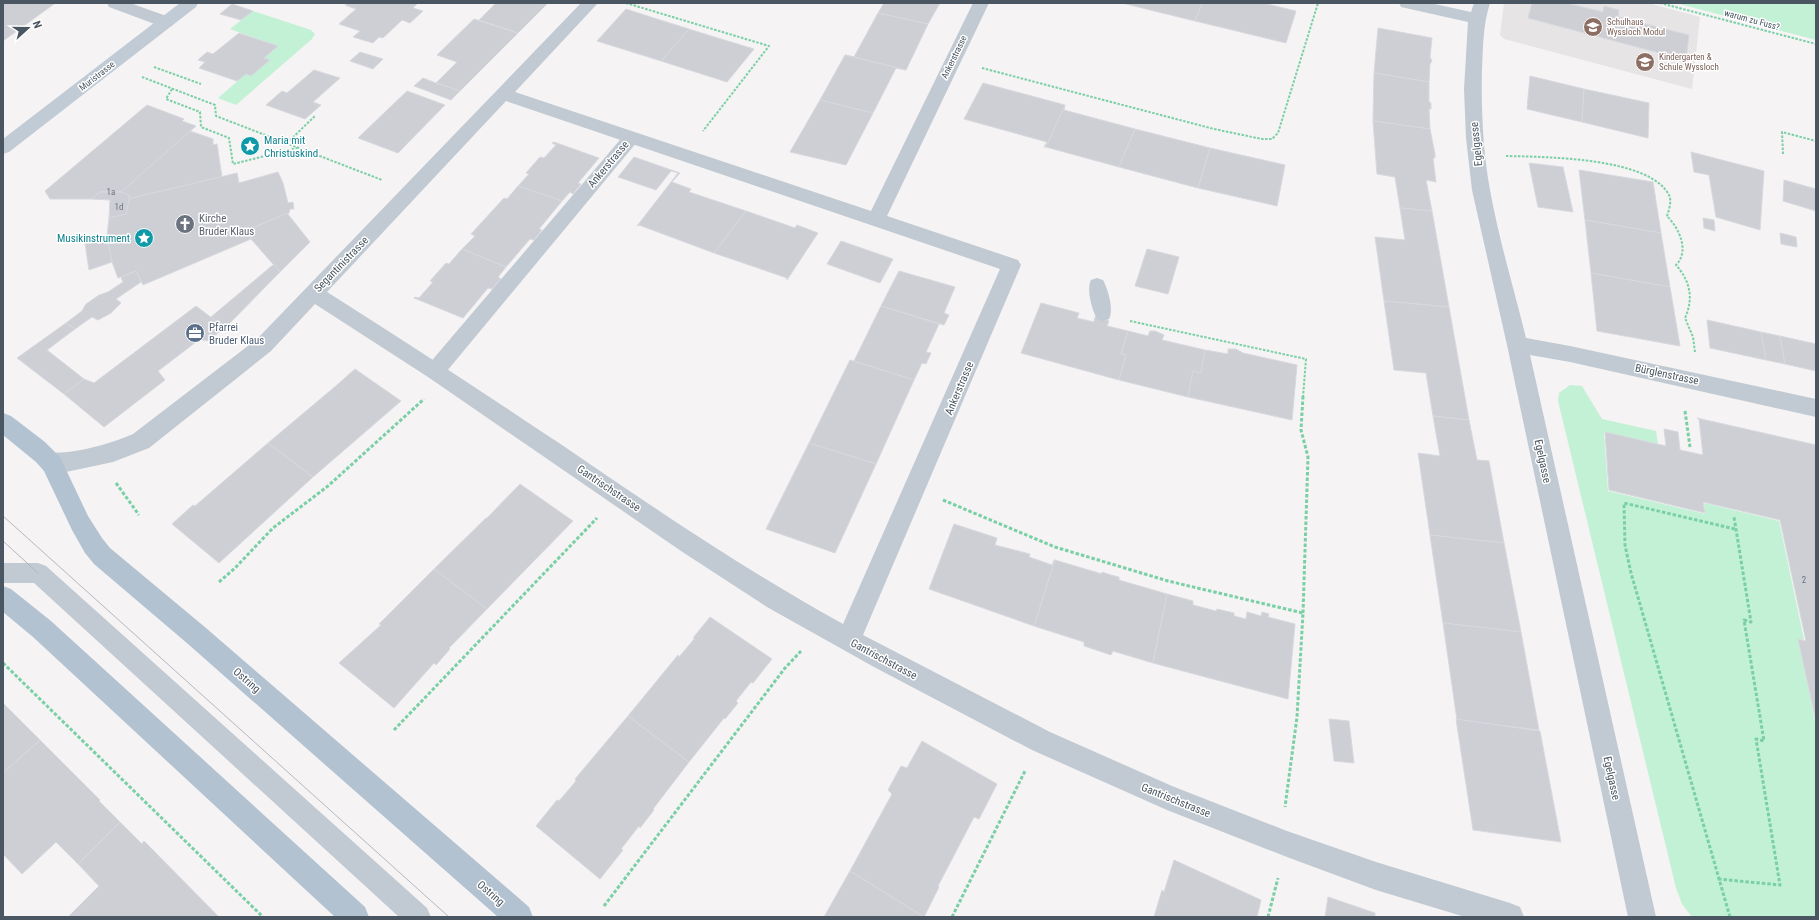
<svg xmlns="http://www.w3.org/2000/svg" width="1819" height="920" font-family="'Roboto Condensed',sans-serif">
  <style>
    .education { fill: #e6e4e5 }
    .green { fill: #c3f1d5 }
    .building { fill: #cdcfd5; stroke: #d7d9de }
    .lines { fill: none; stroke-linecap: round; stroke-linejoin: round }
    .path-far1 { stroke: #7ad0a6; stroke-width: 2; stroke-dasharray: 2.5 1.5; stroke-linecap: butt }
    .path { stroke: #7ad0a6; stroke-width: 3; stroke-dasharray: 3.5 2; stroke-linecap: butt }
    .lane { fill: #c1cad2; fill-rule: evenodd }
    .street { fill: #c1cad2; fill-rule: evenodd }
    .secondary { fill: #c1cbd6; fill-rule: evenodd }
    .primary { fill: #b3c2d1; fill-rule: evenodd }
    .tram { stroke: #b5b8bd; stroke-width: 1 }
    .labels { text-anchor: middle; stroke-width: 3; stroke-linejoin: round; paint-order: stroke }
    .far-street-label { font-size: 9px; fill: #4a5661; stroke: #fff }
    .far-education-label { font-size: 9px; fill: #785e54; stroke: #fff; text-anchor: start }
    .number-label { font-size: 9px; fill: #6b747e }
    .culture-label { font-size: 11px; fill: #0d838f; stroke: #fff; text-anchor: start }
    .street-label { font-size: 11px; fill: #4a5661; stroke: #fff }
    .worship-label { font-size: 11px; fill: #5b616d; stroke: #fff; text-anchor: start }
    .service-label { font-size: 11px; fill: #4e5e75; stroke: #fff; text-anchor: start }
  </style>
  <rect width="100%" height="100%" fill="#f5f3f3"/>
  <!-- education -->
  <polygon class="education" points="1504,3 1648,3 1700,17 1692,89 1504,39 1500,35"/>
  <!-- green -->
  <g class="green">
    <polygon points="1676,3 1816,3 1816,40"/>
    <polygon points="253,11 311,30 315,34 312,39 236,105 218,98 278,46 230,29"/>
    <polygon points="1570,385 1582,386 1602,419 1656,431 1658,444 1604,432 1608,491 1705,514 1704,503 1779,521 1804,640 1798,639 1816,726 1816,917 1692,917 1682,904 1676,888 1558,401 1559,393"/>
  </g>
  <!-- building -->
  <g class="building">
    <polygon points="3,3 51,3 54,4 3,41"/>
    <polygon points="348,3 418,3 413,8 423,11 410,23 402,20 383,38 379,37 373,43 353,37 360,31 339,24 356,9 345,5"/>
    <polygon points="496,3 548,3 518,33 479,20"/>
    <polygon points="884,3 940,3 928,24 878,13"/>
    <polygon points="1122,3 1202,3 1195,21"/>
    <polygon points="1202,3 1263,3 1296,11 1286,43 1195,21"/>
    <polygon points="1532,3 1566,3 1603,12 1604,6 1619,10 1618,17 1689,35 1686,60 1528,18"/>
    <polygon points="232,4 253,11 241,20 220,14"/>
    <polygon points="626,9 657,19 689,29 661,61 597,41"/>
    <polygon points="878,13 928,24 906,70 845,55 854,57"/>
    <polygon points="474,19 518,33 460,91 436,83 457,62 437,55"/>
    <polygon points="1378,28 1432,38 1430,57 1432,61 1430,64 1429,82 1374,73"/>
    <polygon points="689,29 721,39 754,49 727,82 661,61"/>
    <polygon points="239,33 278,46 264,58 270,60 251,76 246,74 237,81 199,68 205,62 198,60 207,52 213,54"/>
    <polygon points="360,52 383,59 373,69 350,61"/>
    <polygon points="845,55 906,70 896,68 873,113 820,100"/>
    <polygon points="314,70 340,78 313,102 321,105 305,119 266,105 282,91 287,93"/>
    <polygon points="1374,73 1429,82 1429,102 1431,103 1431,109 1429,109 1430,129 1373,121"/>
    <polygon points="1530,76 1584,89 1582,122 1527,109"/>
    <polygon points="423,78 436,83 460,91 451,100 414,86"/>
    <polygon points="983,83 1065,105 1046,147 1044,147 1047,142 964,119"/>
    <polygon points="1584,89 1649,103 1648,138 1582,122"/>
    <polygon points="407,91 445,105 398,153 358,138"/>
    <polygon points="820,100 873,113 846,165 790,152"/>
    <polygon points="147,105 184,119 182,121 196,126 121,192 100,192 91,199 50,199 45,191"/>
    <polygon points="1065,105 1064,110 1135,129 1119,167 1046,147"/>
    <polygon points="1373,121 1430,129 1435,154 1435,158 1433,158 1436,182 1426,180 1432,211 1400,208 1395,177 1377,174"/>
    <polygon points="1135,129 1210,148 1198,188 1119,167"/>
    <polygon points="190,131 213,139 213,145 217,144 222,177 130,199 130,196 121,192"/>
    <polygon points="554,142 599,158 578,183 581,184 573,194 570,192 562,201 518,186 529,174 526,173 540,157 544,158 556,145 552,143"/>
    <polygon points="1210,148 1285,165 1277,206 1198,188"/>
    <polygon points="1691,152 1764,171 1760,230 1716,217 1709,175 1694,172"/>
    <polygon points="634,157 680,173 672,182 691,189 689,192 746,211 714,253 639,225 637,226 678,173 671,171 656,190 618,177"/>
    <polygon points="1529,163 1563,167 1573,212 1538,207"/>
    <polygon points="1579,170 1653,182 1661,233 1585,220"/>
    <polygon points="278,172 283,183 288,203 293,202 294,209 290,209 289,213 248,230 251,239 143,285 136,271 118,278 112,262 109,250 107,236 109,218 126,214 128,199 237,173 239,183"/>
    <polygon points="1784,180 1816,189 1816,211 1783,201"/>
    <polygon points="518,186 562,201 539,229 542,230 534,240 530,239 506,267 462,249 475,236 471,234 504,198 507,199"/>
    <polygon points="100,192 121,192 130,196 126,214 109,218 110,200 91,199"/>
    <polygon points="1400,208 1432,211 1449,307 1384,301 1375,237 1405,240"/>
    <polygon points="746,211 795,228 797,225 818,233 787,280 787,278 714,253"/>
    <polygon points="287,213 310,242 280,272 251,239 248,230"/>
    <polygon points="1703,218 1714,220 1715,231 1704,228"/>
    <polygon points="1585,220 1661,233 1670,287 1591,273"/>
    <polygon points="1780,233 1796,237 1797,247 1781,244"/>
    <polygon points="107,236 112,262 89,270 85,243"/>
    <polygon points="841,241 893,259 880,283 827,264"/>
    <polygon points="462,249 506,267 498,277 501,279 492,289 488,288 463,318 414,298 415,297 419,298 433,282 430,281 446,263 449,264"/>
    <polygon points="1147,249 1179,257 1168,294 1135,286"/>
    <polygon points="274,264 280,272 225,328 211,317"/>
    <polygon points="136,271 141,282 116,299 121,303 111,313 98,320 92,317 75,329 66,323 82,311 86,304 99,295 108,292 123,282 121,277"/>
    <polygon points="899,271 955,287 944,313 949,315 944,325 881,306"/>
    <polygon points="1591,273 1670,287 1680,346 1597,331"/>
    <polygon points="1384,301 1449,307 1469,420 1433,416 1426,373 1394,370"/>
    <polygon points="1041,303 1079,313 1077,318 1094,322 1095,317 1100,317 1109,321 1107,326 1128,331 1121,354 1126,355 1119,380 1021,353"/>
    <polygon points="196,306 225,328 207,341 200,339 158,371 165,380 104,427 64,394 84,379 94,383"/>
    <polygon points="881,306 939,324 926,352 931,353 926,364 922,363 914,380 854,361"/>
    <polygon points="1707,320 1761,332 1766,360 1710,348"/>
    <polygon points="66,323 75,329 47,350 84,379 64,394 17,358"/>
    <polygon points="1128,331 1148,336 1150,331 1155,331 1164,335 1162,340 1205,350 1201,373 1193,371 1188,397 1119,380 1126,355 1121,354"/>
    <polygon points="1761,332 1780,336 1785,364 1766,360"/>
    <polygon points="1780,336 1816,344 1816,371 1785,364"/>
    <polygon points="1228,349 1236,349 1243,353 1297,365 1292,420 1188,397 1193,371 1201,373 1205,350 1228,354"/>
    <polygon points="850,360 914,380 876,464 809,443"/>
    <polygon points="355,369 401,401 313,477 268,443 337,385"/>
    <polygon points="1433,416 1469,420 1477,460 1489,461 1504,543 1430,535 1418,453 1440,456"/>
    <polygon points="1697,418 1816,445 1816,722 1798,639 1806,641 1780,520 1703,502 1705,513 1609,490 1605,432 1666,446 1664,429 1678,432 1680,450 1703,455 1699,419"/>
    <polygon points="268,443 313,477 219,563 172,524 193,505 195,506"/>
    <polygon points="809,443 876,464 835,553 766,529"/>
    <polygon points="520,484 573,521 487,609 434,569 486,518 487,518"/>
    <polygon points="954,524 997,538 995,545 1030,554 1029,557 1052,565 1054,560 1055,560 1034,626 929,589"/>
    <polygon points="1430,535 1504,543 1521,632 1443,623"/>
    <polygon points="1055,560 1102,574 1102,572 1111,575 1119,577 1119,580 1167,594 1153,663 1113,651 1111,655 1084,646 1084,642 1034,626"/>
    <polygon points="434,569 487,609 449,648 450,649 436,665 434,663 394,708 339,663 381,625 379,624"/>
    <polygon points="1167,594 1193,601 1193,605 1216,611 1217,609 1234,613 1234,616 1246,619 1247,612 1261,616 1262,612 1269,614 1268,617 1295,624 1288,699 1153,663"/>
    <polygon points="710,617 772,659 753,683 751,682 736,701 738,703 725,719 724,718 689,762 628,716 678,655 679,657 695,638 693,638"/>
    <polygon points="1443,623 1521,632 1539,730 1457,720"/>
    <polygon points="3,703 40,740 3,773"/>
    <polygon points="628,716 689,762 653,809 654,810 640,828 639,826 621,849 623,850 600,879 536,826 557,800 559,801 576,781 575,779"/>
    <polygon points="1329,719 1349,721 1354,763 1334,761"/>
    <polygon points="1456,719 1540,731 1561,842 1473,830"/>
    <polygon points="40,740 100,800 99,801 120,822 78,864 56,842 22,874 3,854 3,773"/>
    <polygon points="922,741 997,784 979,819 974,817 938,886 939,887 924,917 850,871 892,794 888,790 901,766 907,768"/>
    <polygon points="120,822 142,844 144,841 219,917 68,917 99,886 78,864"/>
    <polygon points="1174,860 1261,900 1257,917 1154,917 1162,890 1164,892"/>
    <polygon points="850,871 924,917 824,917"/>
    <polygon points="1328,897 1375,913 1375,917 1325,917"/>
  </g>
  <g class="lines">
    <!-- path-far1 -->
    <g class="path-far1">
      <polyline points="626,3 769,46 703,131"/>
      <polyline points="1660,3 1816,44"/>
      <polyline points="154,67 201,84"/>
      <polyline points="982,68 1214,129 1262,139 1272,139 1278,133 1318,3"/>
      <polyline points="142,77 215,105 216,116 382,180"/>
      <polyline points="172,89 166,99 200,112 201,127 229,138 233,164 297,148"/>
      <polyline points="287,143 315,116"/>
      <polyline points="1783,154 1782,132 1816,141"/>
      <path d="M1506,156C1545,157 1649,157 1669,195C1672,201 1669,210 1667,216C1679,228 1690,251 1676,265C1690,281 1694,298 1685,318L1693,337L1695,352"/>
      <polyline points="1130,321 1306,359 1303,397"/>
    </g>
    <!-- path -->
    <g class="path">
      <polyline points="1685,411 1690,447"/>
      <polyline points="116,483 139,515"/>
      <polyline points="943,500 1055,547 1168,581 1303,613 1297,717 1285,807"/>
      <polyline points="219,582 235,568 273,528 328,486 424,399"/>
      <polyline points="1303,613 1308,457 1301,430 1303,396"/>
      <polyline points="3,663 263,917"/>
      <polyline points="394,730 597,518"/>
      <polyline points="1718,879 1780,885 1756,739 1764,741 1744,620 1751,622 1734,517"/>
      <polyline points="604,906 785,668 801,651"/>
      <polyline points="952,917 1025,771"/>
      <polyline points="1268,917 1278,878"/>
      <polyline points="1730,917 1631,573 1625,545 1624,503 1735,529"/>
    </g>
    <!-- lane -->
    <g class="lane">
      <polygon points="631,132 637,134 639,138 637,142 442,377 435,379 428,377 426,371 428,365 625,134"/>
      <path d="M1097,278L1103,280C1108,289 1114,310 1109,319L1103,321L1097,319C1092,310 1086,289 1091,280Z"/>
      <polygon points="3,563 38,563 46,566 427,908 431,917 399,917 34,583 3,583"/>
    </g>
    <!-- street -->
    <g class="street">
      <polygon points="107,3 130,3 172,18 174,22 172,26 166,27 160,26 109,7"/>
      <path d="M581,3H598L515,92L871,211L973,3H989L887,216L1018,260L1021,265L863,635L1050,732L1172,786L1287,831L1376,862L1510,903L1520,907L1524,917H1465L1376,890L1287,857L1167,810L1032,750L874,667L767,607L681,551L428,377L315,304L271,351L149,448L113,462L66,472H51L43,469L40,462L43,455C52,452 59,453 68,452C91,449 112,443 133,434L257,339ZM506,101L1000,269L843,624C745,570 654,508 562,445C484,393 406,342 327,292Z"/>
      <path d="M1399,3H1430L1471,12L1474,3H1490C1483,25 1483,46 1482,69C1481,109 1483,151 1490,190C1499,240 1514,289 1526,338L1570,346L1816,399V417L1570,362L1530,355L1656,917H1628L1507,345L1472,190L1466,138L1464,89L1468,22L1401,7Z"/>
    </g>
    <!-- secondary -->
    <polygon class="secondary" points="180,3 198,3 196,7 9,152 3,154 3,139"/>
    <!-- primary -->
    <g class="primary">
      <polygon points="3,413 11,416 45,442 60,457 88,516 102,538 110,548 206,628 529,907 533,917 498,917 188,644 94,564 85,553 72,530 44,471 36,462 3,435"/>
      <polygon points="3,586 11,589 51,621 365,907 369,917 335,917 33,637 3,612"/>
    </g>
    <!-- tram -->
    <g class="tram">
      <polyline points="3,516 449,917"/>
      <polyline points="3,541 38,573"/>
    </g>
  </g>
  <!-- icons -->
  <defs>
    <symbol id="school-disc" viewBox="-11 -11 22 22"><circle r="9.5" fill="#8d6e63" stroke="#fff"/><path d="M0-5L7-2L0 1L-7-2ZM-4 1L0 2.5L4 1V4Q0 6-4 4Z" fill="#fff"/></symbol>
    <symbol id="sight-disc" viewBox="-11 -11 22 22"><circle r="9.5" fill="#0f9aa8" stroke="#fff"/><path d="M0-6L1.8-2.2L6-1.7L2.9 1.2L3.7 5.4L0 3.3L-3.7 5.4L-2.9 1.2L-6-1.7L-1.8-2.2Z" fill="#fff"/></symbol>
    <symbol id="church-disc" viewBox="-11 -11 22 22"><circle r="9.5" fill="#6b7280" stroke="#fff"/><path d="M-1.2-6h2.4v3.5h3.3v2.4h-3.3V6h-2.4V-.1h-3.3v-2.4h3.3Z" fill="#fff"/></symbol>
    <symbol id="office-disc" viewBox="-11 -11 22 22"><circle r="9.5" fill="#5c6f8a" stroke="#fff"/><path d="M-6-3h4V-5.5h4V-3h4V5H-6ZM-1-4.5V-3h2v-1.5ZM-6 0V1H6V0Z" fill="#fff"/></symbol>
  </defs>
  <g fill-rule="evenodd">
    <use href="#school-disc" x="1582" y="16" width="22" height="22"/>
    <use href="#school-disc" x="1634" y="51" width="22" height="22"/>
    <use href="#sight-disc" x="239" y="135" width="22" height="22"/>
    <use href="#church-disc" x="174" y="213" width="22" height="22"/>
    <use href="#sight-disc" x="133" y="227" width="22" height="22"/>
    <use href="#office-disc" x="184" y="322" width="22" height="22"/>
  </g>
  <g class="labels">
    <!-- far-street labels -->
    <g class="far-street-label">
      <text transform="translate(1752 20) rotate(15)" y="3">warum zu Fuss?</text>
      <text transform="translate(954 57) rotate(-64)" y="3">Ankerstrasse</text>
      <text transform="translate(97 76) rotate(-38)" y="3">Muristrasse</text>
    </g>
    <!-- far-education labels -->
    <g class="far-education-label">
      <text x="1607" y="25">Schulhaus<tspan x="1607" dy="10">Wyssloch Modul</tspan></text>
      <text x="1659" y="60">Kindergarten &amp;<tspan x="1659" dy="10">Schule Wyssloch</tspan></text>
    </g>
    <!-- number labels -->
    <g class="number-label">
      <text x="111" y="195">1a</text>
      <text x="119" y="210">1d</text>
      <text x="1804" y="583">2</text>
    </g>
    <!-- culture labels -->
    <g class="culture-label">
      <text x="264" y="144">Maria mit<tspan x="264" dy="13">Christuskind</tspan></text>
      <text x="130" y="242" text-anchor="end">Musikinstrument</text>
    </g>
    <!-- street labels -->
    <g class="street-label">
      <text transform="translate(1476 144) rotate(-96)" y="4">Egelgasse</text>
      <text transform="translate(608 164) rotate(-50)" y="4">Ankerstrasse</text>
      <text transform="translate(341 264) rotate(-46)" y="4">Segantinistrasse</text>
      <text transform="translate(1667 374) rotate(12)" y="4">Bürglenstrasse</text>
      <text transform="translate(959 388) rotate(-67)" y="4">Ankerstrasse</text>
      <text transform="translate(1543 461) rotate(78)" y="4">Egelgasse</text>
      <text transform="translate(609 488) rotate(34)" y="4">Gantrischstrasse</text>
      <text transform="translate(884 659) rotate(28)" y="4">Gantrischstrasse</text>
      <text transform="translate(247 680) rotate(41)" y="4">Ostring</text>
      <text transform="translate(1612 778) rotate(78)" y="4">Egelgasse</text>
      <text transform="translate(1176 800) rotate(22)" y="4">Gantrischstrasse</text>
      <text transform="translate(491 893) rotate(41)" y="4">Ostring</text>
    </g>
    <!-- worship labels -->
    <g class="worship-label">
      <text x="199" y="222">Kirche<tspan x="199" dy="13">Bruder Klaus</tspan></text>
    </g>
    <!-- service labels -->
    <g class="service-label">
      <text x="209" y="331">Pfarrei<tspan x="209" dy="13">Bruder Klaus</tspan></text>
    </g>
  </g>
  <!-- border -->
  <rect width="1819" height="920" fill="none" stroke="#4a5661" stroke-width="8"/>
  <!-- north arrow -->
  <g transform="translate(28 28) rotate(69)" stroke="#ffffff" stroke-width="3" paint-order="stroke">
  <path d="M0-3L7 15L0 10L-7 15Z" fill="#4a5661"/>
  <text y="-6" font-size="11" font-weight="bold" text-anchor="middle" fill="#4a5661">N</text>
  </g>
</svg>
